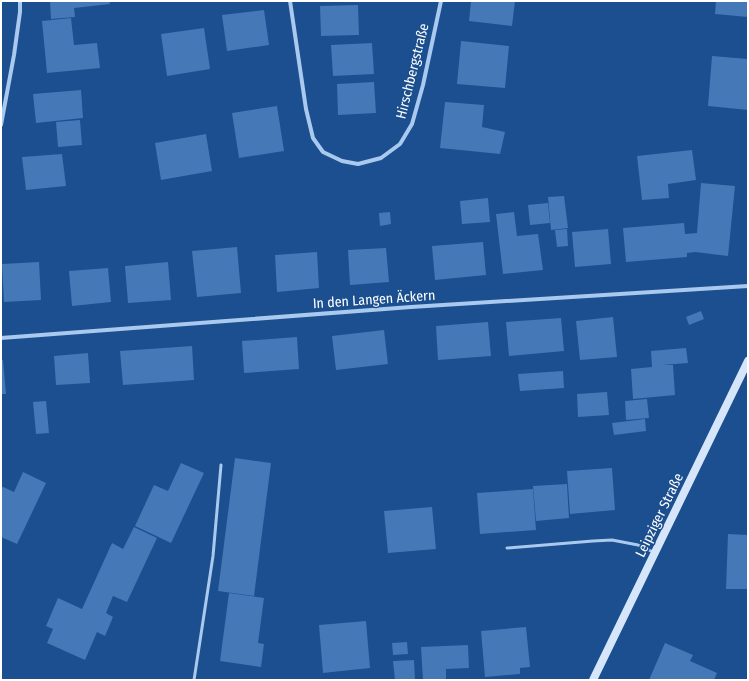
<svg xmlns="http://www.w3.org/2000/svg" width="749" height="681" font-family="'Fira Sans Condensed',sans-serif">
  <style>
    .building { fill: #4478b7 }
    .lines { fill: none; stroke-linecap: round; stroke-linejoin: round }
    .lane { stroke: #a9c9ee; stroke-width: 3 }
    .street { stroke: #a9c9ee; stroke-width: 4 }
    .secondary { stroke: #d6e6fa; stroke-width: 8 }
    .labels { text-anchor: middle; stroke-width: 3; stroke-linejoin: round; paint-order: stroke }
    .street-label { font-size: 14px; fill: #fff; stroke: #1b4f8f }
  </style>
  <rect width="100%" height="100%" fill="#1b4f8f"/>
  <!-- building -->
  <g class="building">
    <polygon points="50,1 109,1 110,4 74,8 75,17 51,19"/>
    <polygon points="471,1 515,1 512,26 469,21"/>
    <polygon points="716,1 748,1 748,17 715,14"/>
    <polygon points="358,5 359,35 321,36 320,6"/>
    <polygon points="264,10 269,45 227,51 222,15"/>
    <polygon points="71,18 74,45 97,43 100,68 47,73 42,21"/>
    <polygon points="204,28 210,69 167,76 161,34"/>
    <polygon points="461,41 509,46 505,88 457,84"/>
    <polygon points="372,43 374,74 333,76 331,45"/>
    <polygon points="712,56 748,59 748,110 708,106"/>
    <polygon points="374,82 376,113 338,115 337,84"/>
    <polygon points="81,90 83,118 36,123 33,94"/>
    <polygon points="445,102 484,105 482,127 505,132 500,154 440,148"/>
    <polygon points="277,106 284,151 239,158 232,113"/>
    <polygon points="80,120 82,145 58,147 56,122"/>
    <polygon points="206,134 212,171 161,180 155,143"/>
    <polygon points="692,150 696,180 668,184 669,198 642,200 637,156"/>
    <polygon points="62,154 66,186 26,190 22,157"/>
    <polygon points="701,183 735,186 728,256 695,252 687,253 687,257 626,262 623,228 684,223 685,234 697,233"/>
    <polygon points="564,196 568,228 551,230 548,197"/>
    <polygon points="488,198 490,222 462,224 460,201"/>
    <polygon points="548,203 550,223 530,225 528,205"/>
    <polygon points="390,212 391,224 380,226 379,213"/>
    <polygon points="514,212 517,236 538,234 543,270 503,274 496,214"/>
    <polygon points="567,229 568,246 557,247 555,230"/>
    <polygon points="608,229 611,264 575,267 572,232"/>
    <polygon points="483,242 486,275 435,280 432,246"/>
    <polygon points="237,247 241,293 197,297 192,251"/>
    <polygon points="386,248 389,282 350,285 348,250"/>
    <polygon points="317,252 319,288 277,292 275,255"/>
    <polygon points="39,262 41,300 4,302 2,264"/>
    <polygon points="168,262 171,300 128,303 125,266"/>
    <polygon points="108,268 111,302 72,306 69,271"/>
    <polygon points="701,311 704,319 689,325 686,317"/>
    <polygon points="613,317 617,357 580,360 576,321"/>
    <polygon points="561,318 564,351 509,356 506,322"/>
    <polygon points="488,322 491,356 438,360 436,326"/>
    <polygon points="384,330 388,364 336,370 332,336"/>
    <polygon points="297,337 299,369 244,373 242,341"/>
    <polygon points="192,346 194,380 123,385 120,351"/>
    <polygon points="686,348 688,363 662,365 673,365 675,395 633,399 631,369 652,367 651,351"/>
    <polygon points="88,353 90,383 56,385 54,356"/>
    <polygon points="1,360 3,360 6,394 1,394"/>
    <polygon points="563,371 564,388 520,391 518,374"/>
    <polygon points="607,392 609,415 578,417 577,394"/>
    <polygon points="647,399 649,418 626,420 625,401"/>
    <polygon points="46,401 49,433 36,434 33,402"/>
    <polygon points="645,419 646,431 614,435 612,423"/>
    <polygon points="235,458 271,463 254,596 218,591"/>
    <polygon points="181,463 204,473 171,543 135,526 154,485 168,491"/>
    <polygon points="612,468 615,510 570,514 567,471"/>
    <polygon points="23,472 46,483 17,544 1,537 1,486 14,492"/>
    <polygon points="567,484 569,518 536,521 533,486"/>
    <polygon points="533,489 536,530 480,534 477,493"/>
    <polygon points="432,507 436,549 388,553 384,511"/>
    <polygon points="134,527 157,538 127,602 113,596 106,613 113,617 105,636 97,632 85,660 47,643 53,629 46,626 58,598 82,609 112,543 123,549"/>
    <polygon points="728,534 748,535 748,589 726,589"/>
    <polygon points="229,593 264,598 258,643 264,644 261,667 220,661"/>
    <polygon points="366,621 370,668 323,673 319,625"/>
    <polygon points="526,627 530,667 520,668 520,674 485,677 481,631"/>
    <polygon points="407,642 408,654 393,655 392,643"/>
    <polygon points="665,643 693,655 690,661 717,673 714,680 649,680"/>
    <polygon points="468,645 469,668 446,669 446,680 423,680 421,647"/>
    <polygon points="414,660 415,680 395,680 393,661"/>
  </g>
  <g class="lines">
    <!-- lane -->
    <g class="lane">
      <polyline points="507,548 593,541 612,540 638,545 653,552"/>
      <polyline points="194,680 213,556 221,465"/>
    </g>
    <!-- street -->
    <g class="street">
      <polyline points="290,1 306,109 313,138 323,152 342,161 358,164 381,158 400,144 412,124 423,85 441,1"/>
      <polyline points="1,125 14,55 20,12 20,1"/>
      <polyline points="1,338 411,307 748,286"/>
    </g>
    <!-- secondary -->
    <polyline class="secondary" points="593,680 748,361"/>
  </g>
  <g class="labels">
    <!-- street labels -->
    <g class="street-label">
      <text transform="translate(412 71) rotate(-76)" y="5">Hirschbergstraße</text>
      <text transform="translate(374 299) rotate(-4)" y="5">In den Langen Äckern</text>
      <text transform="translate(659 515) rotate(-64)" y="5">Leipziger Straße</text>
    </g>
  </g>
  <!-- border -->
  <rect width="749" height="681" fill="none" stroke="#ffffff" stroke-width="4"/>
</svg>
